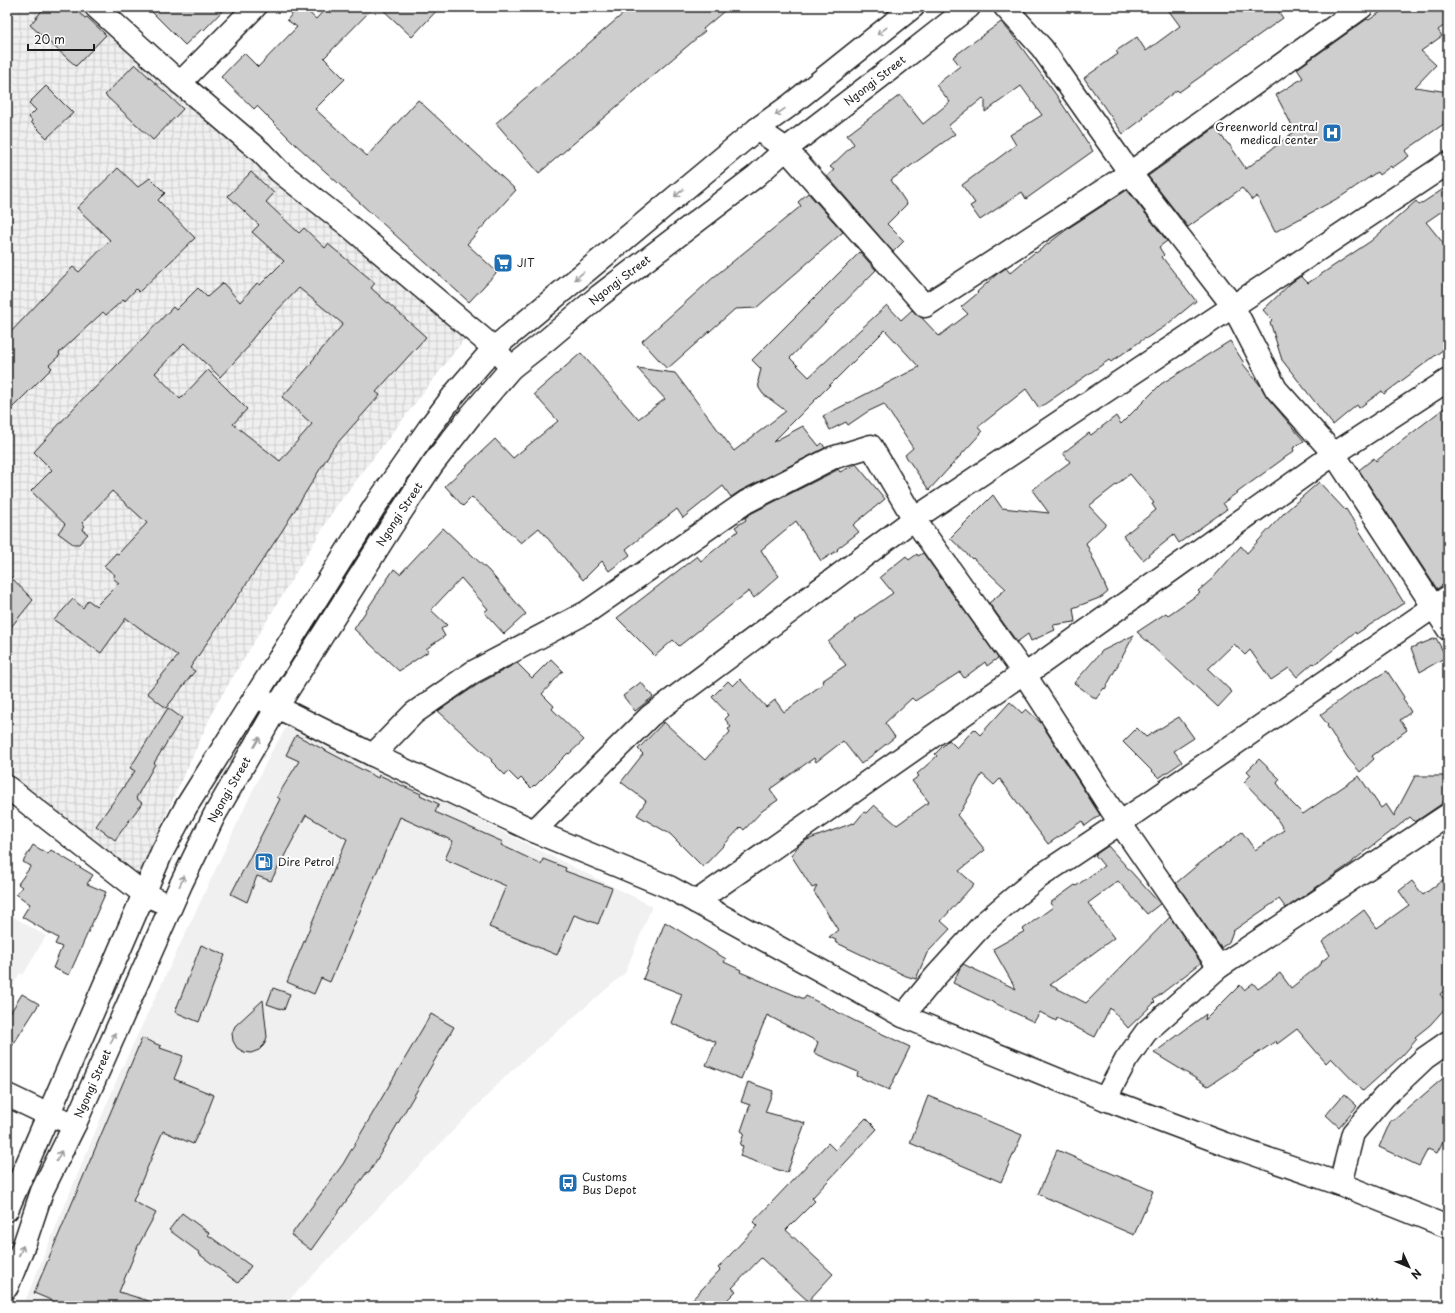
<svg xmlns="http://www.w3.org/2000/svg" width="1455" height="1313" font-family="'Playpen Sans',sans-serif">
  <style>
    .built { fill: #f0f0f0 }
    .industrial { fill: url(#industrial-grid) }
    .building { fill: #cecece; stroke: #1c1c1c; fill-rule: evenodd }
    .lines { fill: none; stroke-linecap: round; stroke-linejoin: round }
    .street-casing { stroke: #1c1c1c; stroke-width: 25 }
    .secondary-casing { stroke: #1c1c1c; stroke-width: 25 }
    .primary-casing { stroke: #1c1c1c; stroke-width: 25 }
    .street { stroke: #fff; stroke-width: 22 }
    .secondary { stroke: #fff; stroke-width: 22 }
    .primary { stroke: #fff; stroke-width: 22 }
    .oneway { stroke: #999 }
    .labels { text-anchor: middle; stroke-width: 4; stroke-linejoin: round; paint-order: stroke }
    .street-label { font-size: 11px; fill: #1c1c1c; stroke: #fff }
    .poi-label { font-size: 11px; fill: #1c1c1c; stroke: #fff; text-anchor: start }
  </style>
  <defs>
    <pattern id="industrial-grid" width="8" height="8" patternUnits="userSpaceOnUse"><rect width="8" height="8" fill="#f0f0f0"/><path d="M0 4h8M4 0v8" fill="none" stroke="#cdcdcd"/></pattern>
  </defs>
  <rect width="100%" height="100%" fill="#fff"/>
  <filter id="ink" filterUnits="userSpaceOnUse"><feTurbulence type="fractalNoise" baseFrequency=".025" numOctaves="2"/><feDisplacementMap in="SourceGraphic" scale="8" xChannelSelector="R" yChannelSelector="G"/><feConvolveMatrix kernelMatrix="1 2 1 2 8 2 1 2 1" color-interpolation-filters="sRGB"/></filter>
  <g filter="url(#ink)">
    <!-- built -->
    <g class="built">
      <polygon points="287,726 330,746 652,906 625,973 509,1073 283,1306 23,1306 120,1072 270,754"/>
      <polygon points="7,913 46,936 23,975 20,973 7,996"/>
    </g>
    <!-- industrial -->
    <polygon class="industrial" points="7,7 78,7 228,140 472,329 335,508 216,705 137,878 7,777"/>
    <!-- building -->
    <g class="building">
      <polygon points="45,7 73,7 85,18 87,17 106,35 76,66 30,25"/>
      <polygon points="147,7 226,7 204,30 202,29 185,45"/>
      <polygon points="298,7 303,7 316,19 327,7 374,7 324,58 345,79 315,109 367,156 418,100 516,190 467,244 497,272 469,302 294,143 257,106 254,109 221,77 244,53 258,67 297,27 287,20"/>
      <polygon points="380,7 440,7 412,37"/>
      <polygon points="631,7 729,7 703,29 705,31 539,173 496,123"/>
      <polygon points="1166,7 1275,7 1283,18 1179,92 1177,90 1143,116 1144,118 1123,134 1084,78 1118,54 1116,51 1137,37 1146,51 1180,26"/>
      <polygon points="1388,7 1442,7 1448,16 1448,23 1438,30 1442,36 1421,51 1436,65 1415,87 1448,92 1448,121 1405,151 1409,156 1392,168 1391,166 1379,175 1377,172 1342,196 1275,232 1257,196 1252,200 1242,188 1188,227 1148,176 1215,128 1228,144 1229,144 1246,169 1295,131 1276,95 1303,78 1297,69 1367,19 1369,20"/>
      <polygon points="1001,22 1011,33 1057,96 1093,151 1026,199 1022,192 980,220 970,206 975,203 962,185 1016,145 1010,135 1042,115 1021,86 985,112 985,100 983,98 948,126 955,134 891,180 907,204 887,224 904,241 893,252 827,176 834,170 830,167 854,144 847,135 900,95 923,124 950,102 936,85 960,66 953,57"/>
      <polygon points="135,64 183,109 153,140 105,95"/>
      <polygon points="46,86 73,113 47,138 31,122 32,121 29,117 36,110 29,103"/>
      <polygon points="118,168 138,187 150,178 165,193 158,200 195,238 139,292 136,289 125,301 124,299 106,315 103,312 59,353 60,355 49,365 52,368 7,413 7,336 43,298 73,267 79,272 110,240 77,208"/>
      <path d="M251,172L274,193L266,202L299,233L304,228L325,248L328,244L375,283L371,288L426,337L376,392L380,395L333,448L282,531L190,668L195,671L166,708L147,693L178,656L126,618L101,653L54,620L73,599L83,608L88,600L96,606L119,583L113,578L115,575L104,566L116,553L118,554L147,523L112,491L82,523L85,526L82,530L88,534L79,544H73L58,533L65,524L31,491L52,470L34,452L72,410L90,391L91,392L173,307L176,310L198,288L207,297L223,283L240,302L257,283L260,285L284,261L252,232L259,225L228,196ZM299,288L343,324L311,362L312,363L282,397L312,424L280,461L233,424L247,409L208,370L180,399L155,373L184,343L220,377L250,345L248,344L266,322Z"/>
      <polygon points="1448,186 1448,207 1426,222 1448,249 1448,346 1384,394 1382,391 1359,408 1357,405 1333,425 1282,360 1270,322 1272,320 1263,310 1291,283 1301,276 1308,283 1371,241 1416,201 1419,205"/>
      <polygon points="1127,190 1167,241 1159,247 1164,255 1162,257 1196,301 1164,327 1145,339 1145,338 1111,362 1109,360 1039,408 1026,389 978,427 982,432 929,490 905,455 913,448 884,404 867,412 848,425 846,422 830,430 823,416 919,367 885,330 773,442 803,426 819,446 822,443 825,448 740,491 731,497 723,486 683,518 677,509 626,549 630,555 609,571 602,561 583,580 539,528 521,543 472,497 463,506 445,486 495,439 513,458 558,421 534,394 581,353 638,419 665,399 637,368 675,373 734,451 786,411 763,394 759,388 758,381 761,369 752,360 860,252 876,270 790,358 809,377 887,305 901,320 912,310 922,318 939,336 968,314 961,307 978,293 977,292 997,274 1006,268 1010,273 1035,252 1036,253 1070,227"/>
      <polygon points="808,193 843,232 756,308 735,309 667,369 642,341 715,276 801,206 798,202"/>
      <polygon points="1230,341 1244,363 1243,364 1260,385 1267,397 1304,441 1293,448 1294,451 1223,503 1227,509 1179,543 1174,535 1143,560 1123,536 1156,510 1152,504 1154,503 1130,474 1089,506 1106,524 1086,543 1108,592 1102,597 1073,608 1075,622 1053,625 1055,630 1031,641 1028,634 1017,642 989,603 1006,589 973,558 972,559 950,538 993,495 1002,508 1049,513 1032,490 1070,462 1063,453 1089,433 1091,435 1116,416 1121,424 1161,384"/>
      <polygon points="1448,405 1448,581 1437,589 1359,470 1374,458 1376,461"/>
      <polygon points="856,464 885,499 853,525 859,532 837,549 838,550 821,561 796,521 761,550 770,564 779,576 754,598 749,591 679,646 673,640 655,656 617,618 697,556 701,561 738,531 735,527 746,520 745,518 752,513 837,470 838,469 840,472"/>
      <polygon points="1319,482 1345,510 1346,509 1404,603 1356,634 1355,632 1322,659 1314,664 1313,663 1297,677 1289,668 1271,680 1250,650 1245,655 1234,644 1208,669 1232,692 1218,707 1137,632 1166,613 1168,615 1200,593 1198,591 1212,579 1241,546 1247,553 1285,512"/>
      <polygon points="443,528 489,571 526,614 504,634 484,612 488,609 461,578 431,610 447,625 441,629 445,636 426,649 429,651 399,671 354,629 394,569 400,574"/>
      <polygon points="923,553 998,658 987,666 985,662 964,678 960,672 915,701 912,698 885,723 895,737 861,764 843,741 816,762 814,758 770,789 778,800 762,811 744,830 741,827 703,867 670,834 637,815 646,801 621,782 643,754 638,749 664,722 705,760 730,732 728,729 731,727 725,719 729,715 712,697 728,681 733,686 740,679 766,707 775,700 784,712 823,684 822,681 846,665 828,642 855,621 854,620 893,593 880,577 906,556 909,560 917,554 918,556"/>
      <polygon points="7,573 33,600 7,632"/>
      <polygon points="1134,635 1105,689 1104,688 1096,699 1074,683 1102,651"/>
      <polygon points="1436,638 1446,657 1420,672 1411,648"/>
      <polygon points="551,659 563,671 542,694 554,706 552,709 584,740 569,754 568,753 535,786 534,785 531,788 521,778 518,781 508,771 505,775 491,761 492,760 438,711 480,683 517,663 532,678"/>
      <polygon points="1387,671 1404,697 1403,699 1411,712 1400,720 1407,730 1372,756 1374,759 1360,772 1348,758 1327,726 1328,725 1320,715 1351,692"/>
      <polygon points="641,682 653,697 635,711 623,696"/>
      <polygon points="1010,702 1022,713 1026,709 1041,723 1100,815 1085,826 1082,821 1048,844 1000,779 994,785 982,774 961,811 957,815 985,850 959,871 974,884 941,921 950,929 927,953 916,979 906,976 835,942 836,940 829,937 838,930 814,892 817,886 812,888 791,855 800,844 807,840 853,823 854,824 864,812 866,813 874,805 897,825 929,802 912,781 919,776 917,774 937,756 935,754 949,740 957,748 974,729 980,735"/>
      <polygon points="168,708 182,718 154,763 155,764 136,798 142,803 115,840 96,826 135,771 130,768"/>
      <polygon points="1179,717 1194,738 1174,751 1182,762 1159,778 1123,742 1137,728 1146,737"/>
      <polygon points="296,735 378,778 379,775 421,794 420,795 439,804 435,812 503,842 501,845 541,864 543,859 566,868 565,871 612,888 598,924 574,915 557,955 489,927 506,886 445,859 453,841 400,817 330,982 321,978 314,994 287,982 347,839 306,815 271,881 257,876 247,902 231,894 280,799 277,797 299,761 286,755"/>
      <polygon points="1259,759 1280,779 1277,783 1291,802 1303,814 1359,776 1381,808 1386,804 1394,816 1415,776 1448,776 1448,797 1440,805 1415,822 1410,817 1353,861 1353,862 1286,908 1279,899 1233,931 1229,942 1221,948 1176,883 1200,863 1242,832 1255,850 1284,830 1272,811 1244,782 1251,775 1247,771"/>
      <polygon points="33,845 48,854 51,850 93,875 87,884 106,892 69,975 53,968 62,947 55,944 58,938 22,917 30,904 16,894 22,887 18,884 31,866 23,862"/>
      <polygon points="1108,846 1160,904 1147,914 1118,881 1088,903 1114,938 1050,985 1086,1003 1170,917 1201,963 1153,1000 1155,1002 1128,1028 1110,1008 1095,1037 1057,1018 1056,1021 1040,1012 1034,1022 953,983 960,968 963,964 1016,989 993,949 1025,931 1023,929 1053,907 1050,903 1075,885 1076,886 1104,866 1095,855"/>
      <polygon points="1448,876 1448,988 1440,994 1448,1005 1430,1025 1415,1037 1417,1039 1402,1056 1363,1091 1331,1058 1326,1063 1297,1029 1277,1044 1276,1041 1208,1086 1154,1053 1206,1014 1205,1020 1240,985 1244,990 1253,983 1258,989 1280,973 1291,988 1322,963 1321,962 1330,955 1322,942 1364,910 1377,928 1409,905 1399,891 1412,881 1423,895"/>
      <polygon points="665,922 726,959 724,962 741,970 740,972 804,999 806,996 855,1021 910,1047 889,1090 857,1076 858,1072 814,1053 818,1042 767,1015 741,1079 706,1065 716,1042 671,1023 682,994 643,979"/>
      <polygon points="201,945 225,955 199,1022 175,1012"/>
      <polygon points="273,988 290,994 284,1010 267,1004"/>
      <polygon points="22,994 39,1004 7,1054 7,1018"/>
      <polygon points="263,1000 267,1037 264,1045 259,1050 251,1053 244,1052 237,1048 233,1041 232,1033 235,1026"/>
      <polygon points="431,1014 454,1027 369,1173 367,1172 311,1250 291,1235 343,1164"/>
      <polygon points="142,1038 161,1046 160,1048 183,1056 174,1079 214,1095 203,1124 193,1144 163,1131 133,1201 156,1213 138,1246 119,1292 149,1301 149,1306 65,1306 34,1293"/>
      <polygon points="1448,1074 1448,1131 1437,1153 1428,1149 1419,1166 1379,1147 1391,1120 1394,1120"/>
      <polygon points="748,1082 773,1091 765,1112 805,1123 787,1173 740,1156 743,1146 740,1145 744,1133 741,1131 750,1105 741,1102"/>
      <polygon points="1344,1094 1357,1106 1339,1127 1326,1115"/>
      <polygon points="928,1096 1022,1135 1001,1182 910,1143"/>
      <polygon points="866,1118 877,1129 812,1198 815,1201 786,1230 833,1274 808,1301 761,1258 732,1288 736,1291 721,1306 686,1306 720,1270 718,1268 757,1226 753,1222 828,1143 835,1150"/>
      <polygon points="1057,1150 1153,1191 1134,1235 1038,1194"/>
      <polygon points="182,1213 209,1233 208,1235 251,1266 238,1283 199,1254 200,1253 169,1230"/>
    </g>
    <g class="lines">
      <defs>
        <g id="street">
          <polyline points="96,7 180,83 261,152 279,171 349,226 494,348 511,368"/>
          <polyline points="1005,7 1042,48 1130,173 1233,306 1276,389 1334,454 1448,629"/>
          <polyline points="180,83 255,7"/>
          <polyline points="757,129 786,149 925,306 1130,173 1362,7"/>
          <polyline points="373,755 414,713 473,672 587,612 746,502 832,458 871,446 914,519 1025,675 1120,823 1219,967"/>
          <polyline points="7,787 144,894 171,906"/>
          <polyline points="534,831 650,716 914,519 1448,163"/>
          <polyline points="696,902 1023,673 1025,675 1334,454 1448,380"/>
          <polyline points="903,1016 935,977 985,922 1036,879 1120,823 1448,597"/>
          <polyline points="7,1095 49,1115 75,1124"/>
          <polyline points="1105,1099 1126,1060 1146,1032 1219,967 1448,815"/>
          <polyline points="1340,1184 1353,1133 1384,1097 1425,1058 1448,1042"/>
        </g>
        <polyline id="secondary" points="255,696 373,755 534,831 669,887 903,1016 1105,1099 1225,1144 1340,1184 1448,1227"/>
        <g id="primary">
          <polyline points="7,1210 162,852 186,807 375,506 429,428 456,392 494,348 757,129 789,106 913,7"/>
          <path id="s1" d="M7,1287L25,1242L42,1191L75,1124L181,884L214,816L277,707L391,527L432,465L471,415L511,368L548,339L599,296L756,176L786,149L880,77L969,7"/>
        </g>
      </defs>
      <!-- street casing -->
      <use href="#street" class="street-casing"/>
      <!-- secondary casing -->
      <use href="#secondary" class="secondary-casing"/>
      <!-- primary casing -->
      <use href="#primary" class="primary-casing"/>
      <!-- street -->
      <use href="#street" class="street"/>
      <!-- secondary -->
      <use href="#secondary" class="secondary"/>
      <!-- primary -->
      <use href="#primary" class="primary"/>
    </g>
    <!-- one-way arrows -->
    <defs><path id="oneway-shaft" d="M-6 0H5M1.5-3L5.5 0L1.5 3" fill="none" stroke-width="1.6" stroke-linecap="round" stroke-linejoin="round"/></defs>
    <g class="oneway">
      <use href="#oneway-shaft" transform="translate(882 31) rotate(142)"/>
      <use href="#oneway-shaft" transform="translate(780 112) rotate(145)"/>
      <use href="#oneway-shaft" transform="translate(679 193) rotate(140)"/>
      <use href="#oneway-shaft" transform="translate(579 276) rotate(140)"/>
      <use href="#oneway-shaft" transform="translate(257 742) rotate(-60)"/>
      <use href="#oneway-shaft" transform="translate(182 881) rotate(-64)"/>
      <use href="#oneway-shaft" transform="translate(113 1038) rotate(-66)"/>
      <use href="#oneway-shaft" transform="translate(59 1156) rotate(-64)"/>
      <use href="#oneway-shaft" transform="translate(21 1251) rotate(-68)"/>
    </g>
  </g>
  <!-- icons -->
  <defs>
    <symbol id="hospital-square" viewBox="-11 -11 22 22"><rect x="-9" y="-9" width="18" height="18" rx="4" fill="#1f6fb2" stroke="#fff"/><path d="M-5-5h3v3.5h4V-5h3V5h-3V1.5h-4V5h-3Z" fill="#fff"/></symbol>
    <symbol id="supermarket-square" viewBox="-11 -11 22 22"><rect x="-9" y="-9" width="18" height="18" rx="4" fill="#1f6fb2" stroke="#fff"/><path d="M-6-5.5h2.5l.6 2H6L4.5 2H-2.5L-4.4-4H-6ZM-1.5 3.2a1.3 1.3 0 1 0 .1 0ZM3 3.2a1.3 1.3 0 1 0 .1 0Z" fill="#fff"/></symbol>
    <symbol id="fuel-square" viewBox="-11 -11 22 22"><rect x="-9" y="-9" width="18" height="18" rx="4" fill="#1f6fb2" stroke="#fff"/><path d="M-5.5-6h7V0h2V4h1.3V-2.5L3-4.5l.8-.8L6-3V5H2.5V1h-1V6h-7ZM-4.2-4.7v3.2H.2V-4.7Z" fill="#fff"/></symbol>
    <symbol id="bus-square" viewBox="-11 -11 22 22"><rect x="-9" y="-9" width="18" height="18" rx="4" fill="#1f6fb2" stroke="#fff"/><path d="M-5-6H5V4H4V6H2V4H-2V6H-4V4H-5ZM-3.5-4V0h7V-4ZM-3.5 1.2v1.5H-2V1.2ZM2 1.2v1.5H3.5V1.2Z" fill="#fff"/></symbol>
  </defs>
  <g fill-rule="evenodd">
    <use href="#hospital-square" x="1321" y="122" width="22" height="22"/>
    <use href="#supermarket-square" x="492" y="252" width="22" height="22"/>
    <use href="#fuel-square" x="253" y="851" width="22" height="22"/>
    <use href="#bus-square" x="557" y="1172" width="22" height="22"/>
  </g>
  <g class="labels">
    <!-- street labels -->
    <g class="street-label">
      <text dy="4" stroke="none"><textPath href="#s1" startOffset="1517">Ngongi Street</textPath></text>
      <text dy="4" stroke="none"><textPath href="#s1" startOffset="1193">Ngongi Street</textPath></text>
      <text dy="4" stroke="none"><textPath href="#s1" startOffset="869">Ngongi Street</textPath></text>
      <text dy="4" stroke="none"><textPath href="#s1" startOffset="545">Ngongi Street</textPath></text>
      <text dy="4" stroke="none"><textPath href="#s1" startOffset="221">Ngongi Street</textPath></text>
    </g>
    <!-- poi labels -->
    <g class="poi-label">
      <text x="1318" y="131" text-anchor="end">Greenworld central<tspan x="1318" dy="13">medical center</tspan></text>
      <text x="517" y="267">JIT</text>
      <text x="278" y="866">Dire Petrol</text>
      <text x="582" y="1181">Customs<tspan x="582" dy="13">Bus Depot</tspan></text>
    </g>
  </g>
  <!-- margin -->
  <rect width="1455" height="1313" fill="none" stroke="#fff" stroke-width="24"/>
  <rect x="12" y="12" width="1431" height="1289" fill="none" stroke="#1c1c1c" stroke-width="1.5" filter="url(#ink)"/>
  <!-- north arrow -->
  <g transform="translate(1409 1267) rotate(134)" stroke="#ffffff" stroke-width="3" paint-order="stroke">
  <path d="M0-3L7 15L0 10L-7 15Z" fill="#1c1c1c"/>
  <text y="-6" font-size="11" font-weight="bold" text-anchor="middle" fill="#1c1c1c">N</text>
  </g>
  <!-- scale -->
  <path d="M28 44v6h66v-6" fill="none" stroke="#1c1c1c" stroke-width="2"/>
  <text x="34" y="44" font-size="12" fill="#1c1c1c" stroke="#ffffff" stroke-width="3" paint-order="stroke">20 m</text>
</svg>
